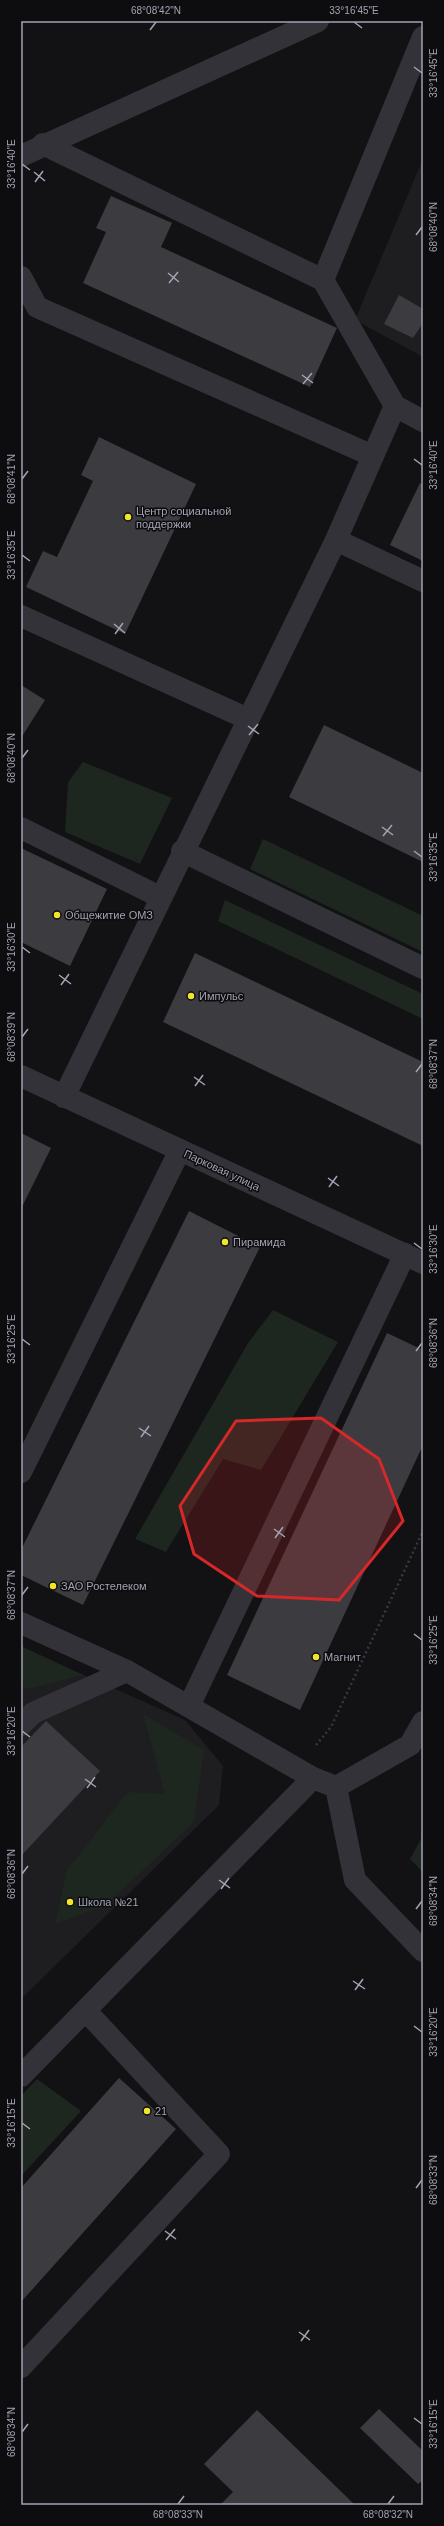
<svg xmlns="http://www.w3.org/2000/svg" width="444" height="2526" font-family="Helvetica,sans-serif">
  <style>
    .built { fill: #1e1d20 }
    .green { fill: #1e2620 }
    .building { fill: #3c3b40 }
    .lines { fill: none; stroke-linecap: round; stroke-linejoin: round }
    .path { stroke: #38383f; stroke-width: 2.5; stroke-dasharray: 2 3; stroke-linecap: butt }
    .minor { stroke: #333238; stroke-width: 22 }
    .marked { fill: #d62828; fill-opacity: 0.2; stroke: #d62828; stroke-width: 3; stroke-linejoin: round }
    .ticks { fill: none; stroke: #a3a3b4; stroke-width: 1.5 }
    .poi-dot { fill: #f1e52c; stroke: #0d0c0e; stroke-width: 1.5 }
    .labels { text-anchor: middle; stroke-width: 3; stroke-linejoin: round; paint-order: stroke }
    .poi-label { font-size: 11px; fill: #a3a3b4; stroke: #0d0c0e; text-anchor: start }
    .street-label { font-size: 11px; fill: #a3a3b4; stroke: #0d0c0e }
    .neatline { fill: none; stroke: #a3a3b4; stroke-width: 1.5 }
    .ticks-label { font-size: 10px; text-anchor: middle; fill: #a3a3b4 }
  </style>
  <rect width="100%" height="100%" fill="#121113"/>
  <!-- built -->
  <g class="built">
    <polygon points="423,159 423,357 355,320"/>
    <polygon points="21,1647 185,1720 223,1766 219,1805 21,1999"/>
  </g>
  <!-- green -->
  <g class="green">
    <polygon points="83,762 172,798 140,864 65,832 68,782"/>
    <polygon points="263,839 423,916 423,952 250,869"/>
    <polygon points="225,900 423,994 423,1019 218,921"/>
    <polygon points="273,1310 338,1342 261,1470 223,1459 166,1552 135,1539 248,1343"/>
    <polygon points="21,1646 83,1675 29,1689 21,1685"/>
    <polygon points="143,1714 204,1750 194,1822 106,1905 55,1924 67,1870 128,1792 165,1794"/>
    <polygon points="423,1835 423,1872 410,1859"/>
    <polygon points="37,2079 81,2111 21,2176 21,2096"/>
  </g>
  <!-- building -->
  <g class="building">
    <polygon points="111,196 172,223 161,247 337,328 310,387 83,283 106,232 96,228"/>
    <polygon points="399,295 423,309 423,323 413,338 384,324"/>
    <polygon points="99,437 196,484 125,634 26,587 43,551 57,557 93,481 81,475"/>
    <polygon points="420,483 423,485 423,561 390,545"/>
    <polygon points="21,685 45,700 21,738"/>
    <polygon points="324,725 423,773 423,862 289,797"/>
    <polygon points="21,848 107,889 70,966 21,942"/>
    <polygon points="195,953 423,1062 423,1146 163,1022"/>
    <polygon points="21,1133 51,1148 21,1209"/>
    <polygon points="189,1211 260,1247 83,1605 21,1575 21,1550"/>
    <polygon points="387,1333 423,1350 423,1445 300,1710 227,1675"/>
    <polygon points="46,1721 100,1771 21,1856 21,1747"/>
    <polygon points="119,2078 176,2129 21,2302 21,2188"/>
    <polygon points="379,2409 423,2451 423,2480 418,2484 360,2428"/>
    <polygon points="257,2410 355,2505 220,2505 233,2492 204,2464"/>
  </g>
  <g class="lines">
    <!-- path -->
    <polyline class="path" points="316,1745 331,1727 423,1531"/>
    <!-- minor -->
    <g class="minor">
      <polyline points="43,144 323,280 395,406"/>
      <polyline points="21,156 318,21"/>
      <polyline points="21,277 37,307 373,456"/>
      <polyline points="323,280 423,37"/>
      <polyline points="336,540 423,581"/>
      <polyline points="21,616 248,719"/>
      <polyline points="21,828 160,897"/>
      <polyline points="182,851 423,968"/>
      <polyline points="21,1076 423,1263"/>
      <polyline points="64,1097 336,540 395,406 423,421"/>
      <polyline points="21,1472 180,1150"/>
      <polyline points="21,1623 127,1671 313,1778"/>
      <polyline points="189,1706 405,1254"/>
      <polyline points="423,1722 410,1745 336,1787 355,1880 423,1951"/>
      <polyline points="21,1725 33,1713 127,1671"/>
      <polyline points="21,2076 313,1778 336,1787"/>
      <polyline points="21,2367 219,2154 86,2011"/>
    </g>
  </g>
  <!-- marked area -->
  <path class="marked" d="M321,1418L379,1459L403,1521L339,1600L257,1596L194,1554L180,1506L236,1421Z"/>
  <!-- ticks -->
  <path class="ticks" d="M354,22L362,28M150,30L156,22M414,67L422,73M22,164L30,170M34,172L45,181M35,182L43,171M416,235L422,227M168,273L179,282M169,283L178,272M302,375L313,383M303,384L312,373M414,459L422,465M22,479L28,471M22,555L30,561M114,624L125,633M115,634L123,623M248,726L259,734M249,735L258,724M22,758L28,750M382,827L393,835M383,836L392,825M414,851L422,857M22,947L30,953M59,975L71,984M61,985L69,974M22,1037L28,1029M416,1072L422,1064M194,1077L205,1085M195,1086L203,1075M328,1178L339,1186M329,1187L337,1176M414,1243L422,1249M22,1339L30,1345M416,1351L422,1343M139,1428L151,1436M141,1437L149,1426M274,1529L285,1537M275,1538L283,1527M22,1595L28,1587M414,1634L422,1640M22,1731L30,1737M85,1779L96,1787M87,1788L95,1777M22,1874L28,1866M219,1880L230,1888M221,1889L229,1878M416,1909L422,1901M353,1981L365,1989M355,1990L363,1979M414,2026L422,2032M22,2123L30,2129M416,2188L422,2180M165,2231L176,2239M166,2240L175,2229M299,2332L310,2340M301,2341L309,2330M414,2418L422,2424M22,2432L28,2424M178,2504L184,2496M388,2504L394,2496"/>
  <!-- markers -->
  <g class="poi-dot">
    <circle cx="128" cy="517" r="4"/>
    <circle cx="57" cy="915" r="4"/>
    <circle cx="191" cy="996" r="4"/>
    <circle cx="225" cy="1242" r="4"/>
    <circle cx="53" cy="1586" r="4"/>
    <circle cx="316" cy="1657" r="4"/>
    <circle cx="70" cy="1902" r="4"/>
    <circle cx="147" cy="2111" r="4"/>
  </g>
  <g class="labels">
    <!-- poi labels -->
    <g class="poi-label">
      <text x="136" y="515">Центр социальной<tspan x="136" dy="13">поддержки</tspan></text>
      <text x="65" y="919">Общежитие ОМЗ</text>
      <text x="199" y="1000">Импульс</text>
      <text x="233" y="1246">Пирамида</text>
      <text x="61" y="1590">ЗАО Ростелеком</text>
      <text x="324" y="1661">Магнит</text>
      <text x="78" y="1906">Школа №21</text>
      <text x="155" y="2115">21</text>
    </g>
    <!-- street labels -->
    <g class="street-label">
      <text transform="translate(222 1170) rotate(25)" y="4">Парковая улица</text>
    </g>
  </g>
  <!-- border -->
  <rect width="444" height="2526" fill="none" stroke="#0d0c0e" stroke-width="44"/>
  <rect x="22" y="22" width="400" height="2482" class="neatline"/>
  <g class="ticks-label">
    <text x="156" y="14">68°08'42"N</text>
    <text x="354" y="14">33°16'45"E</text>
    <text transform="translate(433 73) rotate(-90)" y="4">33°16'45"E</text>
    <text transform="translate(11 164) rotate(-90)" y="4">33°16'40"E</text>
    <text transform="translate(433 227) rotate(-90)" y="4">68°08'40"N</text>
    <text transform="translate(433 465) rotate(-90)" y="4">33°16'40"E</text>
    <text transform="translate(11 479) rotate(-90)" y="4">68°08'41"N</text>
    <text transform="translate(11 555) rotate(-90)" y="4">33°16'35"E</text>
    <text transform="translate(11 758) rotate(-90)" y="4">68°08'40"N</text>
    <text transform="translate(433 857) rotate(-90)" y="4">33°16'35"E</text>
    <text transform="translate(11 947) rotate(-90)" y="4">33°16'30"E</text>
    <text transform="translate(11 1037) rotate(-90)" y="4">68°08'39"N</text>
    <text transform="translate(433 1064) rotate(-90)" y="4">68°08'37"N</text>
    <text transform="translate(433 1249) rotate(-90)" y="4">33°16'30"E</text>
    <text transform="translate(11 1339) rotate(-90)" y="4">33°16'25"E</text>
    <text transform="translate(433 1343) rotate(-90)" y="4">68°08'36"N</text>
    <text transform="translate(11 1595) rotate(-90)" y="4">68°08'37"N</text>
    <text transform="translate(433 1640) rotate(-90)" y="4">33°16'25"E</text>
    <text transform="translate(11 1731) rotate(-90)" y="4">33°16'20"E</text>
    <text transform="translate(11 1874) rotate(-90)" y="4">68°08'36"N</text>
    <text transform="translate(433 1901) rotate(-90)" y="4">68°08'34"N</text>
    <text transform="translate(433 2032) rotate(-90)" y="4">33°16'20"E</text>
    <text transform="translate(11 2123) rotate(-90)" y="4">33°16'15"E</text>
    <text transform="translate(433 2180) rotate(-90)" y="4">68°08'33"N</text>
    <text transform="translate(433 2424) rotate(-90)" y="4">33°16'15"E</text>
    <text transform="translate(11 2432) rotate(-90)" y="4">68°08'34"N</text>
    <text x="178" y="2518">68°08'33"N</text>
    <text x="388" y="2518">68°08'32"N</text>
  </g>
</svg>
